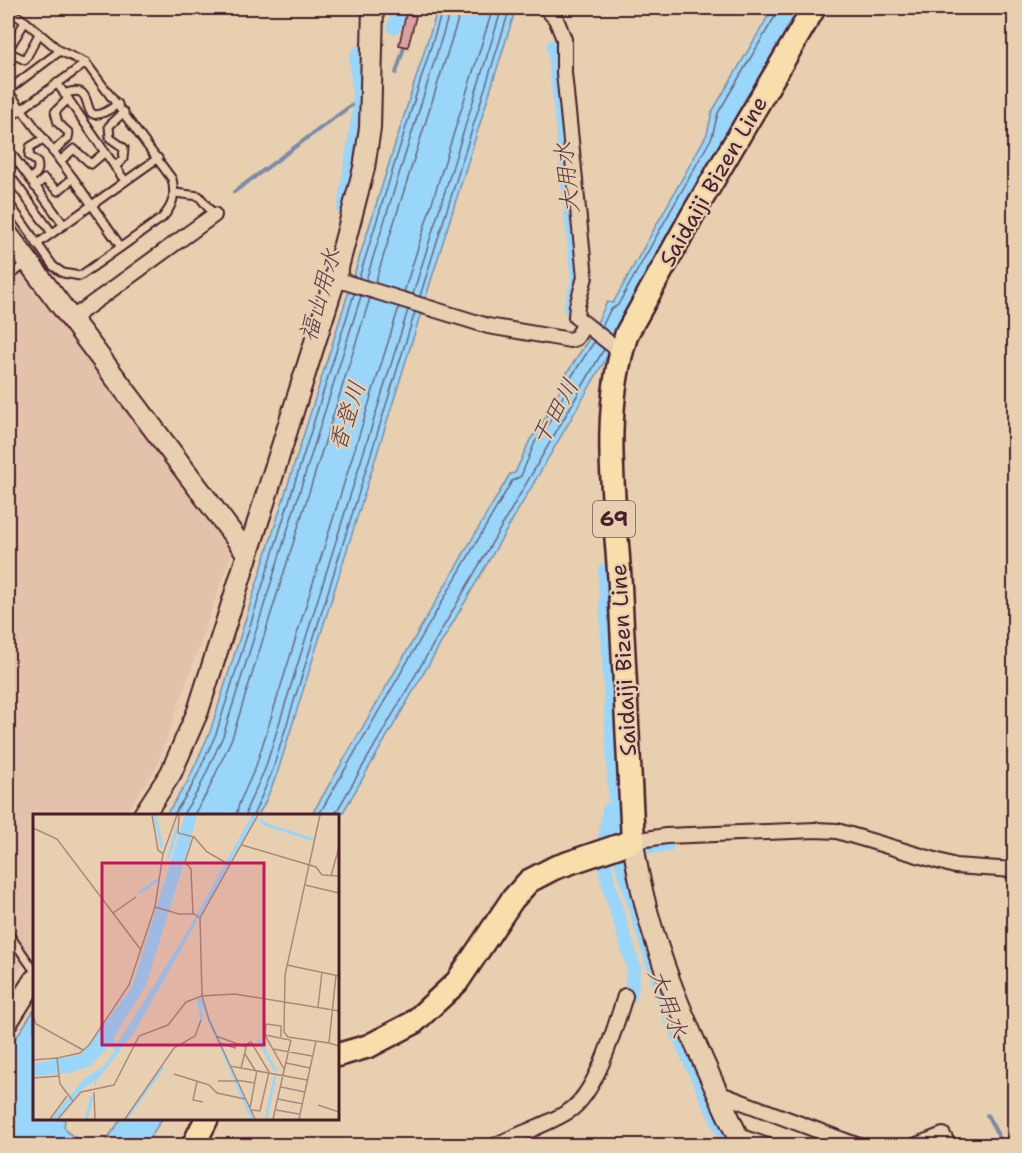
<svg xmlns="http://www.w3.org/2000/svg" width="1022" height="1153" font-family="'Shantell Sans','Klee One',sans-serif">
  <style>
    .built { fill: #e4c1ab }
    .water { fill: #99d6fa; stroke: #798da7; stroke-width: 1.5 }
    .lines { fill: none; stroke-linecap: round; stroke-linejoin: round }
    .shore { stroke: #6a687e; stroke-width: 1.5 }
    .stream { stroke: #798da7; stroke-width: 4 }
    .canal { stroke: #99d6fa; stroke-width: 14 }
    .building { fill: #dba09f; stroke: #4a1f2b; stroke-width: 1.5 }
    .lane-casing { stroke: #4a1f2b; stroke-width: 11 }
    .street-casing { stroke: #4a1f2b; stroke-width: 18 }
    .secondary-casing { stroke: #4a1f2b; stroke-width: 24 }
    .primary-casing { stroke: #4a1f2b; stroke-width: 27 }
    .lane { stroke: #e8cfb0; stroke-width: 7 }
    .street { stroke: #e8cfb0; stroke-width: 14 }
    .secondary { stroke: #e8cfb0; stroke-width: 20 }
    .primary { stroke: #f8deab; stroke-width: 22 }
    .labels { text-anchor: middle; stroke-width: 4.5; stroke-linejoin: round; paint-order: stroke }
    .shield { fill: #e8cfb0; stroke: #795453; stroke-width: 1.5 }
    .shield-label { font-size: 21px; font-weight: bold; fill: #4a1f2b }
    .street-label { font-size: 22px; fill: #4a1f2b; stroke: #e8cfb0 }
    .water-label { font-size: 24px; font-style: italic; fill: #563a4a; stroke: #e8cfb0 }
    .inset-river { fill: none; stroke: #99d6fa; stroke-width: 3 }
    .inset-road { fill: none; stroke: #a9897b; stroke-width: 1.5 }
    .view { fill: #c2185b; fill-opacity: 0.15; stroke: #c2185b; stroke-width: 3 }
    .inset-edge { fill: none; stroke: #4a1f2b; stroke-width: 3 }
  </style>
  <rect width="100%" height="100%" fill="#e8cfb0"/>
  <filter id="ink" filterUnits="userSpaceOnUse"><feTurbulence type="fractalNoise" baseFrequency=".0167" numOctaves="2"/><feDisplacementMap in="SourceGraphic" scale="12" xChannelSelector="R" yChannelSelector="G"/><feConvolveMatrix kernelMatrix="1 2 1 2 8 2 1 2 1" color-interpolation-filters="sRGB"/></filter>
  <g filter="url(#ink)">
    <!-- built -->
    <polygon class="built" points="8,254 232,552 157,767 124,815 34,816 34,949 8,987"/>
    <!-- water -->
    <g class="water">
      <polygon points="438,8 516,8 277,774 264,805 258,815 165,816 187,783 210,732"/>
      <polygon points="773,8 806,8 663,260 338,821 338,816 311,816 510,474 515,473 530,440 541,425 562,386 562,381 590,337 607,302 613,303 707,134 712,112"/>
      <path d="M34,1010V1118L65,1119L64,1127C73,1141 83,1138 94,1145H8V1050Z"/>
      <polygon points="121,1119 121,1118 162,1119 145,1145 103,1145"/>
    </g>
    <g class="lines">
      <!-- shore -->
      <g class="shore">
        <polyline points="359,278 443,8"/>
        <polyline points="366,280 451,8"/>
        <polyline points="375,283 459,16 460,8"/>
        <polyline points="404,292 493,8"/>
        <polyline points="413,294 502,8"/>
        <polyline points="420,296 510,8"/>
        <polyline points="602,327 610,310 618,305 712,137 718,113 777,13 777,8"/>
        <polyline points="173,816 192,786 216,734 354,294"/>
        <polyline points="182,816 199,789 223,736 361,296"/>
        <polyline points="193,816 207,793 232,738 370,298"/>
        <polyline points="236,816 239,804 256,766 399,307"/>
        <polyline points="246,816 247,808 265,769 408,310"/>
        <polyline points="253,816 272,772 415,312"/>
        <polyline points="318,816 512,481 521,476 535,442 546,428 567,389 568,382 594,342"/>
        <polyline points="334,816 604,349"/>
      </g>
      <!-- stream -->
      <g class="stream">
        <polyline points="432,13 436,14"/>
        <polyline points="396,73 405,44"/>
        <polyline points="234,192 349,107 363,100"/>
        <polyline points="987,1115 1004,1146"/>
      </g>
      <!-- canal -->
      <g class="canal">
        <polyline points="394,27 401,8"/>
        <polyline points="554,46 578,281 570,308"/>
        <polyline points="344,209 360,107 356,57 360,52"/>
        <polyline points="605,570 617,837"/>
        <polyline points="604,846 609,810"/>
        <polyline points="643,847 667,845"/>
        <polyline points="619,856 669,1015 729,1146"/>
        <polyline points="604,860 609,886 634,968 630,997"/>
      </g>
    </g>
    <!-- building -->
    <polygon class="building" points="406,14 416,16 408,47 399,45"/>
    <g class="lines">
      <defs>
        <g id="lane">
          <path d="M8,14L17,16L26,22L60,51L86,63L172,179C176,195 173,206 162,218L80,276L63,273L53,266L8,202"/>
          <polyline points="8,43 11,45 25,22"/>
          <polyline points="8,52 25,60 39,34"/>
          <polyline points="57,83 125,181"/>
          <polyline points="8,90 60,51"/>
          <polyline points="8,91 73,178 121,247"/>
          <path d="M64,94C104,78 70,138 118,104"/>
          <polyline points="8,119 86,63"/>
          <polyline points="8,149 64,225"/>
          <polyline points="53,152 68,138 69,133 58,123 55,112 68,99"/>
          <polyline points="60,161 74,149 91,164 105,152"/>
          <polyline points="115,167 123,159 124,148 110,138 109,126 124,112"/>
          <polyline points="8,173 52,233"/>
          <path d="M30,179C36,174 40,171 37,162L29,156L30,147L43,139"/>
          <polyline points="35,187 44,179 58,191 73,178"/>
          <polyline points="175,193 199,196 214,215"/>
          <polyline points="37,244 158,158"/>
          <polyline points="8,277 27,263"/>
          <polyline points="8,933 34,970"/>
        </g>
        <g id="street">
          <polyline points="546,8 556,19 564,39 564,73 585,277 577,306 576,317 621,352"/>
          <polyline points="335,279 488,326 570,340 576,338 585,324"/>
          <polyline points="71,319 214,215"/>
          <polyline points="633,841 666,836 816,830 837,831 955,866 1014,870"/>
          <polyline points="718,1093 859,1146"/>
          <polyline points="738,1136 768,1146"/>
          <path d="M494,1146C516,1135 549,1124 569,1111C597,1093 615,1027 625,996"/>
          <polyline points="914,1146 943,1135 949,1146"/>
        </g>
        <g id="secondary">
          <polyline points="8,235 247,553"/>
          <polyline points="143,816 171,773 198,711 335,279 364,168 370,128 373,8"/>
          <path d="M633,841C647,949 697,1048 742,1146"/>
          <polyline points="8,1021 34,980"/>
        </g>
        <g id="primary">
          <path d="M338,1055L369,1046L413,1023L457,982L512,900L529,881L554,868L633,841C629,756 625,671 620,586C615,501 600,415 627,333L693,214L814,8"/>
          <polyline points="193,1146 207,1118"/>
        </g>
      </defs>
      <!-- lane casing -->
      <use href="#lane" class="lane-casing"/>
      <!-- street casing -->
      <use href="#street" class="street-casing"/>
      <!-- secondary casing -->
      <use href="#secondary" class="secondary-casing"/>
      <!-- primary casing -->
      <use href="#primary" class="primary-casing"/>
      <!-- lane -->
      <use href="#lane" class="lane"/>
      <!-- street -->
      <use href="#street" class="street"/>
      <!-- secondary -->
      <use href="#secondary" class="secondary"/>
      <!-- primary -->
      <use href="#primary" class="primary"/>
    </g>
  </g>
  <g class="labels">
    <!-- shield labels -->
    <rect class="shield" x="593" y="501" width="42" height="36" rx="4.5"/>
    <g class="shield-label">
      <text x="614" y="526">69</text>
    </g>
    <!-- street labels -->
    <g class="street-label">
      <text transform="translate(713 181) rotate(-60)" y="8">Saidaiji Bizen Line</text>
      <text transform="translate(623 660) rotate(-93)" y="8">Saidaiji Bizen Line</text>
    </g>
    <!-- water labels -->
    <g class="water-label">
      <text transform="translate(567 178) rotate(-96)" y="8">大用水</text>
      <text transform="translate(320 295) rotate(-74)" y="8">福山用水</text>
      <text transform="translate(555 412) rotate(-61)" y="8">干田川</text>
      <text transform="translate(347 416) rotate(-72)" y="8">香登川</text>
      <text transform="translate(668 1003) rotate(70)" y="8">大用水</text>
    </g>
  </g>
  <!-- overview -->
  <g transform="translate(33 814)">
    <rect width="306" height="306" fill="#e8cfb0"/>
    <path d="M152,1H164L150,52L113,171L80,225L84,230L151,123L219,1H224L102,217L64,266L62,276V267L49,275L24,305H18L51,265L71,252L82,236L76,232L57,252L37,259L0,262V250L49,240L99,173Z" fill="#99d6fa"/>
    <path class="inset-river" d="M122,1L129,34M227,5L231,10L281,26M135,45L144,14M106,79L126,65M167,184L219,305M165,185L169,206M225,225L243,257M94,304L130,253M53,305L59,283M233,305L242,262"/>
    <path class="inset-road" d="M119,1L125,36L130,40M146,1L145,19L161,23L174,38L197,51M287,1L252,161L251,218L255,223L296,229M0,14L24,25L108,136M160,23L152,48L158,55L160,99L167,104M209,31L283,53L289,61L306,62M298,62L306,33M272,71L306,79M122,93L146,100H162M80,99L103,83M254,151L306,162M303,161L296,229L306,232M285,193L289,158M0,202L3,210L50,236M232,221L257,226M183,222L213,233M248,223V212L233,210L232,221L251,255M187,229L202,234L203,229M240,235L279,242M212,240L222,256M0,246L24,244M253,249L277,254M197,252L274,266M208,254L214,230L218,228L236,258L227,297L218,296M141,260L176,271L184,279L212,285M0,264L26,262M203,266L222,269M185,267H204M164,268L160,286L170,288M248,273L272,278M61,278L62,305M245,285L270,290M40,287L27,270L24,244L47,239L56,231L96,171L122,93L130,40L144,1M285,291L306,298M217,294L224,256M243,296L266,300M17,305L34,282M25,305L48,278L81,271L106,222L135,211L153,188L169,182L167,104L225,1M92,305L141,234L162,222L168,206M222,305L176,206L169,182L202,180L306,197M240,305L258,226M266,305L283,227"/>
    <path class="view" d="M69,49H231V231H69Z"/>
    <rect width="306" height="306" class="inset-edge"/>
  </g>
  <!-- margin -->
  <rect width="1022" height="1153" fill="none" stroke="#e8cfb0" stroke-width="30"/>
  <rect x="15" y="15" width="992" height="1123" fill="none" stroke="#4a1f2b" stroke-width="2" filter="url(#ink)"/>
</svg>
